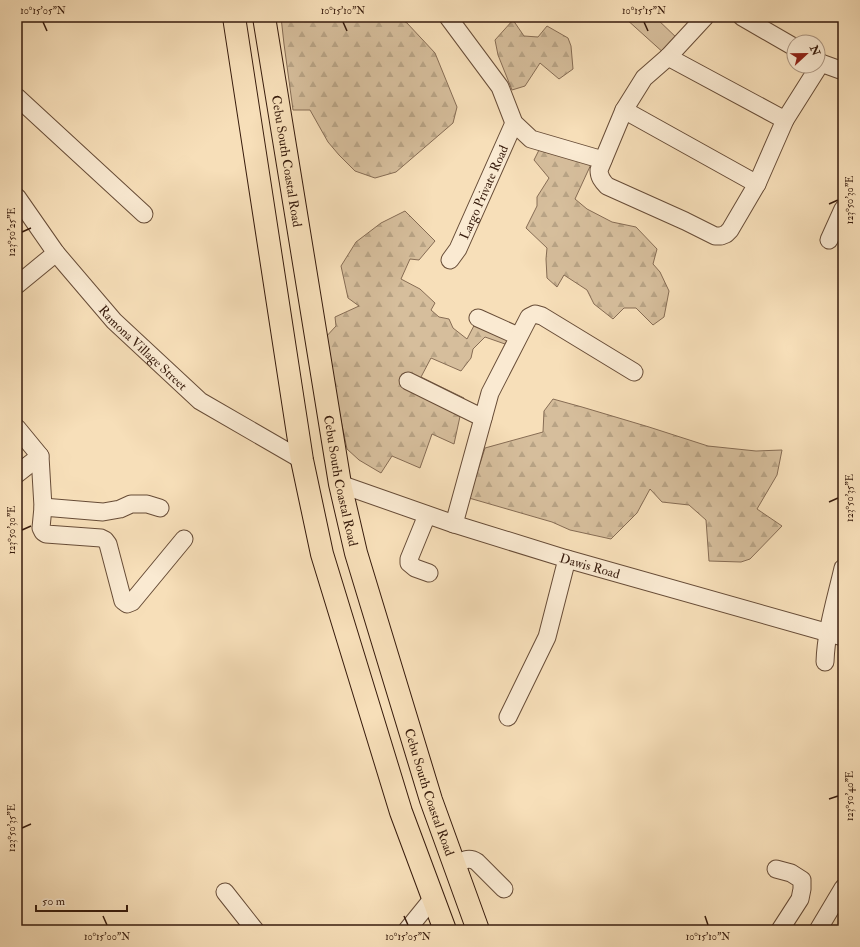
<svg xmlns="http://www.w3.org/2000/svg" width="860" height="947" font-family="'IM FELL Double Pica',serif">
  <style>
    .grass { fill: #d6be9c; stroke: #866c54 }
    .forest { fill: url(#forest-firs); stroke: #866c54 }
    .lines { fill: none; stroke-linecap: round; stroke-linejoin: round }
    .minor-casing { stroke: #674c37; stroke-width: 19 }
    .highway-casing { stroke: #371b0c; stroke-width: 24 }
    .minor { stroke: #faead2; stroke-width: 17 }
    .highway { stroke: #f7dfb9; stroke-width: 22 }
    .ticks { fill: none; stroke: #371b0c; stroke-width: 1.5 }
    .labels { text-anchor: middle; stroke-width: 4; stroke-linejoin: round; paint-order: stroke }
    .street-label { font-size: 13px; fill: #371b0c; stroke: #faead2 }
    .neatline { fill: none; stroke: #371b0c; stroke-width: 1.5 }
    .ticks-label { font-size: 10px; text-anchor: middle; fill: #371b0c }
  </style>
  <defs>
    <pattern id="forest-firs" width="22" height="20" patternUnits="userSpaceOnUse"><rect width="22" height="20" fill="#d6be9c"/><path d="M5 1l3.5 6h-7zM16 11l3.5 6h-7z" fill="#b8a385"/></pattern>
  </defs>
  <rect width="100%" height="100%" fill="#f7dfb9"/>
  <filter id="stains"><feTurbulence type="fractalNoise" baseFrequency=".005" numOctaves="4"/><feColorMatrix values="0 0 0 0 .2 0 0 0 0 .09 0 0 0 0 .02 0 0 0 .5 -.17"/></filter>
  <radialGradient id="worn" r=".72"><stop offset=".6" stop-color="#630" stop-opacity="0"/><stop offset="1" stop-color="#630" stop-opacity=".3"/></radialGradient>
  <!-- grass -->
  <polygon class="grass" points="627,17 655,17 680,41 666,55 625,18"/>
  <!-- forest -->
  <g class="forest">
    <polygon points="281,17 397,17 407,23 435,53 457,107 453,123 396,172 375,178 355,171 339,155 328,142 310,110 293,110 284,44"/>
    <polygon points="513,20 524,36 538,37 547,26 568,38 571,46 573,69 559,79 540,63 525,86 512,90 498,55 495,40"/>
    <polygon points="540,148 593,160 575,199 587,209 612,222 636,227 657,249 653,264 660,272 669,291 664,317 653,325 636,308 624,308 613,319 594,304 587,290 564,275 557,287 547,278 546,259 547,248 526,228 537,206 537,197 549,178 534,160"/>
    <polygon points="405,211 435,241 419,260 410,259 401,279 420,289 435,303 431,310 439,317 449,319 453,328 467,339 478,318 509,339 505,344 485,337 473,349 471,358 461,371 431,358 421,377 464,398 454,444 432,434 420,468 392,456 381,473 359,460 347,449 324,339 336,326 335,317 359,306 348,298 341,266 356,242 381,223"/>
    <polygon points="553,399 582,407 649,427 708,446 756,451 782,450 777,475 757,509 782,526 750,559 741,562 709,561 706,520 689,505 662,502 650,489 637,513 611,539 570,530 552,522 469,498 485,448 543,432 544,411"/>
  </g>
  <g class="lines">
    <defs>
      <g id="minor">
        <polyline points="448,17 500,87 514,123 531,139 603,160"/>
        <path d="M705,17L668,57L644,78L624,110L599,170C599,177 602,181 607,186L685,221L715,236H721L726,234L730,230L757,184L785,120L821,63"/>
        <polyline points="742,17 794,47"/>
        <polyline points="668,57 785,120"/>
        <polyline points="818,62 843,71"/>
        <polyline points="17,97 144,214"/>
        <polyline points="624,110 757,184"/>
        <path id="s1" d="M17,197L56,253L114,321L200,401L302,460"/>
        <polyline points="829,240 843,209"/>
        <path id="s2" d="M450,260L458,249L514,123"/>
        <polyline points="17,285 56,253"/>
        <polyline points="478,318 518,336"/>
        <polyline points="408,381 483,418"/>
        <polyline points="17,428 40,456 43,507 41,528 43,532 46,534 101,538 105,540 108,544 123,601 127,604 132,602 184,539"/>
        <polyline points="17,474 40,456"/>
        <path id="s3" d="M340,484L454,524L567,559L843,637"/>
        <polyline points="43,507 103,512 120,509 131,504 147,504 160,508"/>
        <polyline points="427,515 409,559 409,563 415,568 429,573"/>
        <polyline points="454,524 490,393 529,317 535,314 542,316 634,372"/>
        <path d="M825,662C826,630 836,599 843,568"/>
        <polyline points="508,717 547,637 567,559"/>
        <path d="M455,865C463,861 468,856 477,862L504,889"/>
        <polyline points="776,869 791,873 802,880 802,889 800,899 780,930"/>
        <polyline points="225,892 255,930"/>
        <polyline points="407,930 433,898"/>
        <polyline points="818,930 843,888"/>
      </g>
      <g id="highway">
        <polyline points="234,17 302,460 322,554 401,812 445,930"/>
        <path id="s4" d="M264,17L340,484L356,553L431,800L478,930"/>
      </g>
    </defs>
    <!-- minor casing -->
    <use href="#minor" class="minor-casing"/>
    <!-- highway casing -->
    <use href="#highway" class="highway-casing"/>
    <!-- minor -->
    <use href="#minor" class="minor"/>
    <!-- highway -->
    <use href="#highway" class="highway"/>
  </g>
  <!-- ticks -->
  <path class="ticks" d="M43,22L47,31M343,22L347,31M644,22L648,31M829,204L838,200M22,232L31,228M829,502L838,498M22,530L31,526M829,799L838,796M22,828L31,824M103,916L107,925M404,916L408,925M705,916L708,925"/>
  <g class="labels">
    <!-- street labels -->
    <g class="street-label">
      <text dy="5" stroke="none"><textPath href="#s4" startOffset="146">Cebu South Coastal Road</textPath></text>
      <text dy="5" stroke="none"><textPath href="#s2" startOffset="76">Largo Private Road</textPath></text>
      <text dy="5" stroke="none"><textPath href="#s1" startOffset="197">Ramona Village Street</textPath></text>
      <text dy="5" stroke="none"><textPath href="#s4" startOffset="470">Cebu South Coastal Road</textPath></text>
      <text dy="5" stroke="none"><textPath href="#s3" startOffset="263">Dawis Road</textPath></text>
      <text dy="5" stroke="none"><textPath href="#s4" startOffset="794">Cebu South Coastal Road</textPath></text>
    </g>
  </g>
  <!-- margin -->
  <rect width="860" height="947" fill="none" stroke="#f7dfb9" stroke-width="44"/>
  <!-- north arrow -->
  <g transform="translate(806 54) rotate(68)"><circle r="19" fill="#faead2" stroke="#ac9783"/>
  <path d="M0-3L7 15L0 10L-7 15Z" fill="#8f2418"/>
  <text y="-6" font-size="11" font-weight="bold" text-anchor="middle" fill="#371b0c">N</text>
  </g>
  <!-- scale -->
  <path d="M36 905v6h91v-6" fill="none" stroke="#371b0c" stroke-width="2"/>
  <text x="42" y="905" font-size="12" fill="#371b0c" stroke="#faead2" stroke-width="3" paint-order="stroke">50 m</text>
  <rect x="22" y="22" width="816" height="903" class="neatline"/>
  <g class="ticks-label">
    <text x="43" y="14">10°15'05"N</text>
    <text x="343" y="14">10°15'10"N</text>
    <text x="644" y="14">10°15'15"N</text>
    <text transform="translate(849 200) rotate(-90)" y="4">123°50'30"E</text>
    <text transform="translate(11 232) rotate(-90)" y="4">123°50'25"E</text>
    <text transform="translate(849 498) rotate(-90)" y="4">123°50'35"E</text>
    <text transform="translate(11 530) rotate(-90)" y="4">123°50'30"E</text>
    <text transform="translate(849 796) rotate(-90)" y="4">123°50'40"E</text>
    <text transform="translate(11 828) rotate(-90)" y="4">123°50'35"E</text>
    <text x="107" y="940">10°15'00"N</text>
    <text x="408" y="940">10°15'05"N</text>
    <text x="708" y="940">10°15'10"N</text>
  </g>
  <rect width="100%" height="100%" filter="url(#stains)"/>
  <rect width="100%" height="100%" fill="url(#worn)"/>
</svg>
